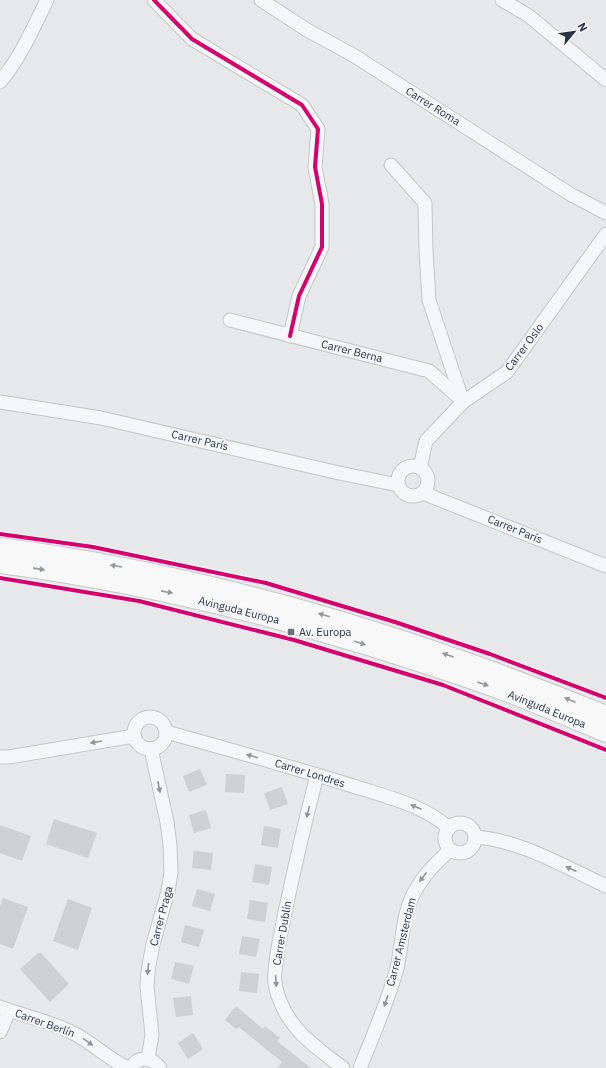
<svg xmlns="http://www.w3.org/2000/svg" width="606" height="1068" font-family="'IBM Plex Sans',sans-serif">
  <style>
    .building { fill: #ced0d2 }
    .lines { fill: none; stroke-linecap: round; stroke-linejoin: round }
    .street-casing { stroke: #c4c6c8; stroke-width: 15 }
    .secondary-casing { stroke: #c4c6c8; stroke-width: 20 }
    .street { stroke: #f5f6f7; stroke-width: 13 }
    .secondary { stroke: #f8f8f8; stroke-width: 18 }
    .cycleway-casing { stroke: #f4f6f9; stroke-width: 6 }
    .cycleway { stroke: #d6006c; stroke-width: 4 }
    .oneway { fill: #92969e }
    .oneway2 { fill: #90959e }
    .poi-dot { fill: #6d737e; stroke: #f4f6f9; stroke-width: 1.5 }
    .labels { text-anchor: middle; stroke-width: 4; stroke-linejoin: round; paint-order: stroke }
    .street-label { font-size: 11px; fill: #2c3444; stroke: #f4f6f9 }
    .poi-label { font-size: 11px; fill: #2c3444; stroke: #f4f6f9; text-anchor: start }
  </style>
  <rect width="100%" height="100%" fill="#e6e8ea"/>
  <!-- building -->
  <g class="building">
    <polygon points="200,769 207,785 189,792 183,776"/>
    <polygon points="226,774 245,775 244,793 225,792"/>
    <polygon points="282,787 288,804 270,810 264,793"/>
    <polygon points="206,810 211,828 194,833 189,815"/>
    <polygon points="54,819 97,833 88,858 46,844"/>
    <polygon points="0,825 31,836 22,861 0,853"/>
    <polygon points="264,826 281,829 278,848 261,845"/>
    <polygon points="194,851 213,853 211,870 192,868"/>
    <polygon points="255,864 272,867 269,885 252,882"/>
    <polygon points="197,889 215,894 210,911 192,906"/>
    <polygon points="3,898 28,907 13,949 0,944 0,906"/>
    <polygon points="68,899 92,908 78,950 53,941"/>
    <polygon points="250,900 268,903 265,922 247,919"/>
    <polygon points="185,925 204,930 199,947 181,942"/>
    <polygon points="242,936 260,939 256,957 239,954"/>
    <polygon points="38,953 41,953 69,984 50,1002 20,969"/>
    <polygon points="175,962 194,966 189,984 171,979"/>
    <polygon points="241,972 259,974 257,993 239,991"/>
    <polygon points="191,996 193,1015 176,1017 173,998"/>
    <polygon points="237,1007 263,1029 265,1026 280,1038 277,1041 311,1068 277,1068 282,1062 240,1028 241,1026 236,1029 225,1020 233,1009"/>
    <polygon points="193,1033 203,1049 188,1059 178,1043"/>
  </g>
  <g class="lines">
    <defs>
      <g id="street">
        <polyline points="154,0 192,39 302,105 318,129 315,167 322,204 322,247 299,296 290,336"/>
        <polyline points="261,0 307,30 353,55 570,194 606,213"/>
        <polyline points="502,0 529,16 606,80"/>
        <path d="M0,82C21,57 33,28 47,0"/>
        <polyline points="391,165 425,203 426,251 429,300 463,402"/>
        <polyline points="230,320 429,371 462,400"/>
        <polyline points="0,402 101,418 339,473 398,485"/>
        <circle cx="413" cy="481" r="15"/>
        <polyline points="420,468 426,441 463,402 507,372 606,234"/>
        <polyline points="423,493 606,566"/>
        <circle cx="150" cy="733" r="16"/>
        <path d="M166,732C227,749 289,766 350,785C383,796 422,804 449,828"/>
        <polyline points="0,757 9,757 134,736"/>
        <path d="M317,775C305,822 294,869 284,917C281,934 273,966 275,983C276,989 278,997 281,1003C292,1032 320,1050 343,1068"/>
        <circle cx="460" cy="838" r="15"/>
        <path d="M475,837C520,840 565,867 606,886"/>
        <path d="M0,1007C24,1016 50,1021 73,1033C93,1043 108,1059 128,1068"/>
        <polyline points="0,1032 9,1011"/>
        <polyline points="148,1059 152,1035 147,987 148,971 153,944 168,891 171,872 170,845 167,822 151,749"/>
        <path d="M131,1068C138,1055 152,1057 160,1068"/>
        <path d="M360,1068C373,1035 388,1002 397,968C401,950 402,931 406,914C413,886 430,868 450,850"/>
      </g>
      <g id="secondary">
        <path d="M0,547C209,574 411,635 606,715"/>
        <path d="M0,564C126,581 249,609 371,647C415,661 460,675 503,691C538,704 572,719 606,733"/>
      </g>
    </defs>
    <!-- street casing -->
    <use href="#street" class="street-casing"/>
    <!-- secondary casing -->
    <use href="#secondary" class="secondary-casing"/>
    <!-- street -->
    <use href="#street" class="street"/>
    <!-- secondary -->
    <use href="#secondary" class="secondary"/>
    <defs>
      <g id="cycleway">
        <polyline points="154,0 192,39 302,105 318,129 315,167 322,204 322,247 299,296 290,336"/>
        <polyline points="0,534 93,547 266,583 395,622 490,654 606,698"/>
        <polyline points="0,578 139,601 294,640 443,685 606,750"/>
      </g>
    </defs>
    <!-- cycleway casing -->
    <use href="#cycleway" class="cycleway-casing"/>
    <!-- cycleway -->
    <use href="#cycleway" class="cycleway"/>
  </g>
  <!-- one-way arrows -->
  <defs><path id="oneway-solid" d="M-6-.8H1V-3.2L6.5 0L1 3.2V.8H-6Z"/></defs>
  <g class="oneway">
    <use href="#oneway-solid" transform="translate(116 566) rotate(-170)"/>
    <use href="#oneway-solid" transform="translate(39 569) rotate(8)"/>
    <use href="#oneway-solid" transform="translate(167 592) rotate(11)"/>
    <use href="#oneway-solid" transform="translate(324 615) rotate(-164)"/>
    <use href="#oneway-solid" transform="translate(360 643) rotate(17)"/>
    <use href="#oneway-solid" transform="translate(448 655) rotate(-161)"/>
    <use href="#oneway-solid" transform="translate(483 684) rotate(19)"/>
    <use href="#oneway-solid" transform="translate(570 700) rotate(-158)"/>
  </g>
  <g class="oneway2">
    <use href="#oneway-solid" transform="translate(96 742) rotate(170)"/>
    <use href="#oneway-solid" transform="translate(252 756) rotate(-164)"/>
    <use href="#oneway-solid" transform="translate(159 787) rotate(79)"/>
    <use href="#oneway-solid" transform="translate(416 807) rotate(-157)"/>
    <use href="#oneway-solid" transform="translate(308 812) rotate(104)"/>
    <use href="#oneway-solid" transform="translate(571 869) rotate(-155)"/>
    <use href="#oneway-solid" transform="translate(423 877) rotate(127)"/>
    <use href="#oneway-solid" transform="translate(148 969) rotate(96)"/>
    <use href="#oneway-solid" transform="translate(276 981) rotate(86)"/>
    <use href="#oneway-solid" transform="translate(386 1001) rotate(109)"/>
    <use href="#oneway-solid" transform="translate(88 1042) rotate(36)"/>
  </g>
  <!-- markers -->
  <rect class="poi-dot" x="287" y="628" width="8" height="8" rx="2"/>
  <g class="labels">
    <!-- street labels -->
    <g class="street-label">
      <text transform="translate(433 106) rotate(32)" y="4">Carrer Roma</text>
      <text transform="translate(524 347) rotate(-53)" y="4">Carrer Oslo</text>
      <text transform="translate(352 351) rotate(14)" y="4">Carrer Berna</text>
      <text transform="translate(200 440) rotate(13)" y="4">Carrer París</text>
      <text transform="translate(515 529) rotate(22)" y="4">Carrer París</text>
      <text transform="translate(239 610) rotate(14)" y="4">Avinguda Europa</text>
      <text transform="translate(547 709) rotate(22)" y="4">Avinguda Europa</text>
      <text transform="translate(310 773) rotate(17)" y="4">Carrer Londres</text>
      <text transform="translate(161 916) rotate(-75)" y="4">Carrer Praga</text>
      <text transform="translate(282 933) rotate(-80)" y="4">Carrer Dublín</text>
      <text transform="translate(401 942) rotate(-76)" y="4">Carrer Amsterdam</text>
      <text transform="translate(45 1023) rotate(20)" y="4">Carrer Berlín</text>
    </g>
    <!-- poi labels -->
    <g class="poi-label">
      <text x="299" y="636">Av. Europa</text>
    </g>
  </g>
  <!-- north arrow -->
  <g transform="translate(574 32) rotate(61)" stroke="#f4f6f9" stroke-width="3" paint-order="stroke">
  <path d="M0-3L7 15L0 10L-7 15Z" fill="#2c3444"/>
  <text y="-6" font-size="11" font-weight="bold" text-anchor="middle" fill="#2c3444">N</text>
  </g>
</svg>
